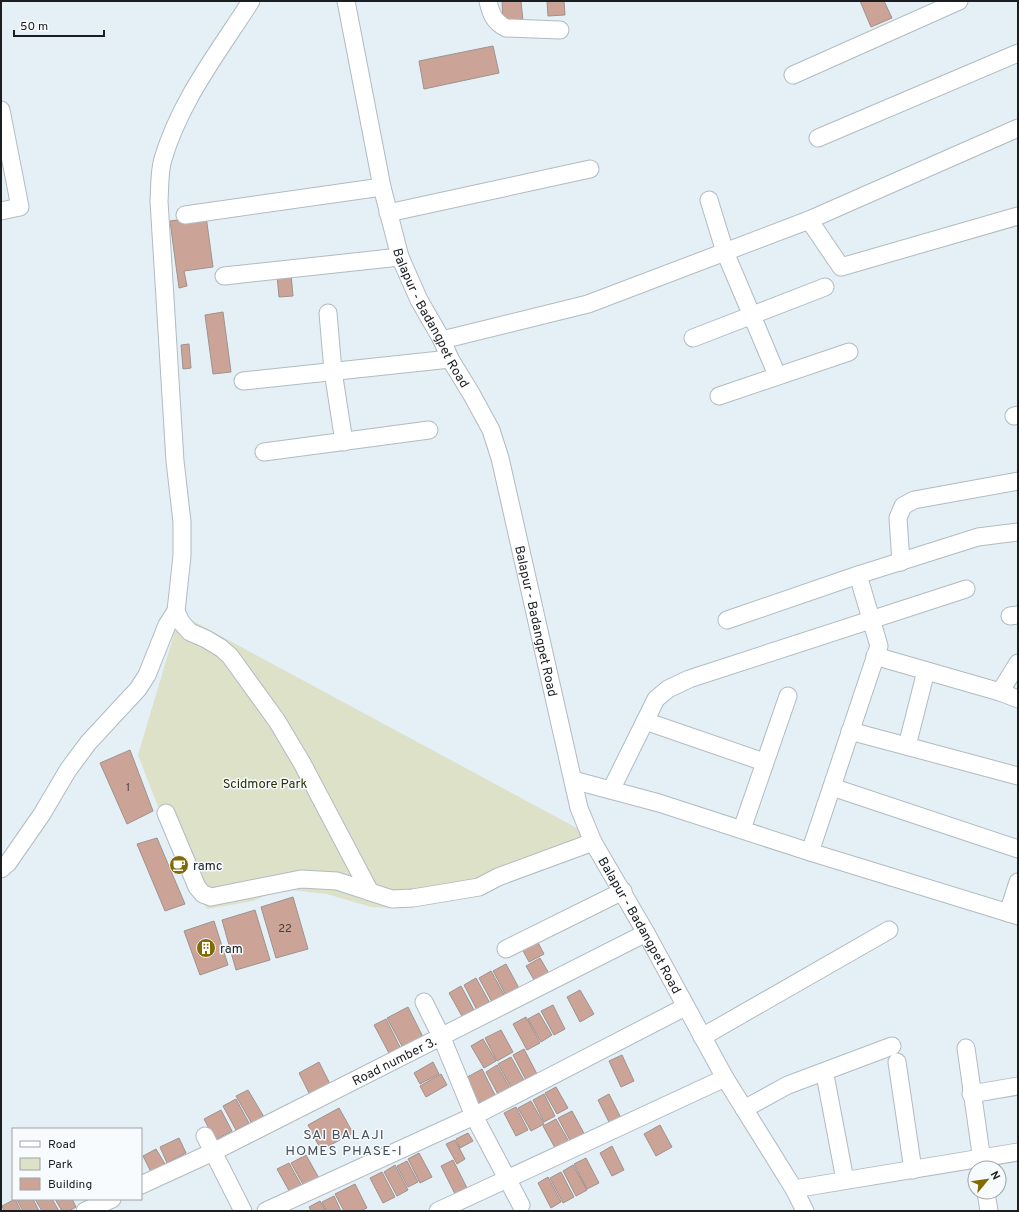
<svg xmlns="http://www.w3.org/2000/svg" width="1019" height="1212" font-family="Overpass,sans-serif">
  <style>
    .green { fill: #dce1c8 }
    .building { fill: #cca497; stroke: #9e928e }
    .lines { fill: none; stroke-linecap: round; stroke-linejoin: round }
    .minor-casing { stroke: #b1bbc2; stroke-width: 19 }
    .minor { stroke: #fff; stroke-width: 17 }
    .labels { text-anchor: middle; stroke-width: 3; stroke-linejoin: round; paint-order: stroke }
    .number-label { font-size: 11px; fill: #47403e }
    .street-label { font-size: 13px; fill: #1b1e21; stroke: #f7fbfe }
    .park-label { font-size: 13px; fill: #2c3103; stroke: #f7fbfe }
    .poi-label { font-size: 13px; fill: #1b1e21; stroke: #f7fbfe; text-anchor: start }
    .neighbourhood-label { font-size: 14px; letter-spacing: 1px; fill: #485157; stroke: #f7fbfe }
  </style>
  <rect width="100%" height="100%" fill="#e4eff6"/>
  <!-- green -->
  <polygon class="green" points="180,614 586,833 566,860 511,874 479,896 402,908 371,907 327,894 283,889 253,901 207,909 162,817 138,755"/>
  <!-- building -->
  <g class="building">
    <polygon points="502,1 521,1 523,21 503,23"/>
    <polygon points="547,1 564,1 565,15 548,16"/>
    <polygon points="860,1 884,1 892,18 871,27"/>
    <polygon points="493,46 499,73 424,89 419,61"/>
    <polygon points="206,216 213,267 184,271 187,286 179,288 170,221"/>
    <polygon points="291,274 293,296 279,297 277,275"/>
    <polygon points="223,312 231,372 213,374 205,315"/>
    <polygon points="189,344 191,368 183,369 181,345"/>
    <polygon points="130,750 153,811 127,824 100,763"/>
    <polygon points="157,838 185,904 165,911 137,844"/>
    <polygon points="293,897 308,949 276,958 261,907"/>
    <polygon points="255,910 270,960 236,970 222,920"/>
    <polygon points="214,921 228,965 200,975 184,931"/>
    <polygon points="535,937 544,954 529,962 520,945"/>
    <polygon points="540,958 551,977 537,985 526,966"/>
    <polygon points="506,964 521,992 508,999 493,971"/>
    <polygon points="491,971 506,998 493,1004 479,978"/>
    <polygon points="476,978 491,1005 478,1012 464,985"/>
    <polygon points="461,986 475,1012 463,1018 449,993"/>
    <polygon points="580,990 594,1014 580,1022 567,997"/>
    <polygon points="553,1005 565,1029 554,1035 541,1011"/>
    <polygon points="408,1007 423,1037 403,1048 387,1018"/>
    <polygon points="539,1013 552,1035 541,1042 528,1019"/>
    <polygon points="526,1017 540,1043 527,1050 513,1024"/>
    <polygon points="386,1019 401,1049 390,1055 374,1025"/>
    <polygon points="501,1030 513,1052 497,1061 485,1038"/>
    <polygon points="483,1039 496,1061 484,1068 471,1046"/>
    <polygon points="524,1049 539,1078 528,1084 513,1055"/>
    <polygon points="622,1055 634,1081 621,1087 609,1061"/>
    <polygon points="511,1057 526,1084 513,1091 498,1064"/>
    <polygon points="319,1062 330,1084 310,1095 299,1073"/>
    <polygon points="433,1062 439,1074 420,1084 414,1073"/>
    <polygon points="497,1065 512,1092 500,1098 486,1072"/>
    <polygon points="482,1069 496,1097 476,1108 462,1080"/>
    <polygon points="441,1074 447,1085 426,1097 420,1086"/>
    <polygon points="556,1087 568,1108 557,1114 545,1093"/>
    <polygon points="248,1090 264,1117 252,1124 236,1096"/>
    <polygon points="544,1094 555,1116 544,1122 533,1100"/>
    <polygon points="609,1094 622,1120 611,1126 598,1100"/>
    <polygon points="236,1099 249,1123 236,1130 223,1106"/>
    <polygon points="531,1101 544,1124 531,1131 518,1108"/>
    <polygon points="516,1107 528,1130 516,1136 504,1113"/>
    <polygon points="339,1108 353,1133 321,1150 308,1125"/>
    <polygon points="221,1110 232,1131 215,1140 204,1119"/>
    <polygon points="572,1111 587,1139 573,1146 558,1118"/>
    <polygon points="556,1119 572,1147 559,1155 543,1126"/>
    <polygon points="660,1125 672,1147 656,1156 644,1134"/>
    <polygon points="468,1133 473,1141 460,1148 456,1139"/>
    <polygon points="179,1138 186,1153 167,1163 160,1147"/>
    <polygon points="455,1140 465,1159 457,1164 446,1144"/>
    <polygon points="612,1146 624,1170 612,1176 600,1153"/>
    <polygon points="156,1149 165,1164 151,1172 143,1156"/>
    <polygon points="419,1153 432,1177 420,1183 408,1159"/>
    <polygon points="306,1155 320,1180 305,1188 291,1163"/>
    <polygon points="586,1158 599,1183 587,1189 574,1164"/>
    <polygon points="453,1160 467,1188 455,1194 441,1166"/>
    <polygon points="407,1161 418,1182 408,1187 397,1166"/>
    <polygon points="289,1163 304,1190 292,1196 277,1169"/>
    <polygon points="395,1165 408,1190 397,1196 384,1172"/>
    <polygon points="573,1165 587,1190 576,1196 563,1171"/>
    <polygon points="382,1172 395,1197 383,1203 370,1178"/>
    <polygon points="561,1172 574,1197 563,1203 550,1178"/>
    <polygon points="548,1177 561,1202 551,1208 538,1183"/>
    <polygon points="355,1184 367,1208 360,1211 344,1211 335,1194"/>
    <polygon points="334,1196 341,1211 327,1211 322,1202"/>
    <polygon points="15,1199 21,1211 4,1211 2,1206"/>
    <polygon points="18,1199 33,1199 39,1211 23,1211 17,1200"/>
    <polygon points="35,1199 52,1199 59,1211 42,1211"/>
    <polygon points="55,1199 72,1199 76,1207 69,1211 62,1211"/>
    <polygon points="320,1201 326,1211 311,1211 309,1207"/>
  </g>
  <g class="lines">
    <defs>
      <g id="minor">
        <path d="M251,1C219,51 180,101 163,159C159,172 160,188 159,201L175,461L182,522V556L176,611L181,622L190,632L206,639L221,648L230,656L277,721L302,763L370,892"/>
        <path id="s1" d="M346,1L382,187L400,257L419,300L442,340L450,359L472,395L491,430L500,458L579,808L593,842L646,933L725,1078L794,1189L805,1211"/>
        <path d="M488,1C491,14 494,22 506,28L560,30"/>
        <polyline points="793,75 959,1"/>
        <polyline points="1,110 20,207 1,211"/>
        <polyline points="818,138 1018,53"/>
        <polyline points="709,200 725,252 777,375"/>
        <polyline points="388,213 590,169"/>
        <polyline points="185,215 382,187"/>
        <polyline points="809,220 841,267 1018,216"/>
        <polyline points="224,276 400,257"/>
        <polyline points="328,313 333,371 344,442"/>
        <polyline points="693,338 825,287"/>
        <polyline points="442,340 588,304 809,220 1018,128"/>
        <polyline points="243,381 450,359"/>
        <polyline points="719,396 849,352"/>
        <polyline points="1014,416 1018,415"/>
        <polyline points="264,452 429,430"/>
        <polyline points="901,562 898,518 903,506 914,500 1018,481"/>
        <polyline points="1010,616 1018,615"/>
        <polyline points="727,620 858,575 978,537 1018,532"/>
        <polyline points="875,656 1000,692 1018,699"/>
        <polyline points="1000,692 1018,663"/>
        <polyline points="645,721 764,762"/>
        <polyline points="850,731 1018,776"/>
        <polyline points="907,746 926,671"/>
        <polyline points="573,780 659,803 810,852 1018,916"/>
        <polyline points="832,787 1018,849"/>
        <polyline points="611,790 656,699 668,689 689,679 966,589"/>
        <polyline points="166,813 197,887 203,894 211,897 301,879 337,881 392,899 413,898 479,887 498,877 593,842"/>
        <polyline points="742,829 788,696"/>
        <polyline points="810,852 879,646 858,575"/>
        <polyline points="1,869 8,863 42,814 68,770 88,743 138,689 147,675 167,625 176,611"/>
        <polyline points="1008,913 1018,882"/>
        <polyline points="506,949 623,891"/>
        <polyline points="424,1002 442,1038 474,1116 521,1205"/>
        <polyline points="702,1037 889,930"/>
        <polyline points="966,1048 983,1168"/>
        <polyline points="897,1062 913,1170"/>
        <polyline points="826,1080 845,1180"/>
        <polyline points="971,1094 1018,1086"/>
        <polyline points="744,1109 788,1085 892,1046"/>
        <polyline points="205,1136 243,1211"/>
        <path id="s2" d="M141,1185L213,1152L646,933"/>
        <polyline points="794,1189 1018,1152"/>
        <polyline points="986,1192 989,1211"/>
        <polyline points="85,1211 112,1199"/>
        <polyline points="266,1211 474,1116 685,1007"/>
        <polyline points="438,1211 725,1078"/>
      </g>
    </defs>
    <!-- minor casing -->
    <use href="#minor" class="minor-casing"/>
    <!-- minor -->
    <use href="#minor" class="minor"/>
  </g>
  <!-- icons -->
  <defs>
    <symbol id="cafe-disc" viewBox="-11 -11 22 22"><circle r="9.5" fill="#826b05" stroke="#f7fbfe"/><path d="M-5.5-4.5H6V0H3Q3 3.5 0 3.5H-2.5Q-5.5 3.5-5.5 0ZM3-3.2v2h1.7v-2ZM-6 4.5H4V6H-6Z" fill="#fff"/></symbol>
    <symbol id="building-disc" viewBox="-11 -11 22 22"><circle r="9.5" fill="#826b05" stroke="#f7fbfe"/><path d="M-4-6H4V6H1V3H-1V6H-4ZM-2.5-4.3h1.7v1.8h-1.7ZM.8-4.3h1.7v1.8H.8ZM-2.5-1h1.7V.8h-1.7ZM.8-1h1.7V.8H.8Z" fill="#fff"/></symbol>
  </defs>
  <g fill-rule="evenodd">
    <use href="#cafe-disc" x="168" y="854" width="22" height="22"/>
    <use href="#building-disc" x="195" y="937" width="22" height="22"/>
  </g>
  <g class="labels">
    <!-- number labels -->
    <g class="number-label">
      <text x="128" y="791">1</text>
      <text x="285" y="932">22</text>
    </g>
    <!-- street labels -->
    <g class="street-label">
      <text dy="5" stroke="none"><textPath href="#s1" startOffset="330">Balapur - Badangpet Road</textPath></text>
      <text dy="5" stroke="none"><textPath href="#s1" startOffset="654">Balapur - Badangpet Road</textPath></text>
      <text dy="5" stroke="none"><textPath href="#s1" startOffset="978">Balapur - Badangpet Road</textPath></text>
      <text dy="5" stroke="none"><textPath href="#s2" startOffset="282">Road number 3.</textPath></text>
    </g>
    <!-- park labels -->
    <g class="park-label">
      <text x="265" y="788">Scidmore Park</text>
    </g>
    <!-- poi labels -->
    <g class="poi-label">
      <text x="193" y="870">ramc</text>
      <text x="220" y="953">ram</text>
    </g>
    <!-- neighbourhood labels -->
    <g class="neighbourhood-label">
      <text x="344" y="1139">SAI BALAJI<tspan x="344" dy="16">HOMES PHASE-I</tspan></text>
    </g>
  </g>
  <!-- border -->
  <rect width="1019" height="1212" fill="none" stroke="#1b1e21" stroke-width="4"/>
  <!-- legend -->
  <rect x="12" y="1128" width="130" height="72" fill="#f7fbfe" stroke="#9fa3a6"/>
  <rect x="20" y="1141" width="20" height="6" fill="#ffffff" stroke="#9fa3a6"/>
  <text x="48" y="1148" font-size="12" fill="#1b1e21">Road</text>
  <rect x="20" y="1158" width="20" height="12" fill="#dce1c8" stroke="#9fa3a6"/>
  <text x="48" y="1168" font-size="12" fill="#1b1e21">Park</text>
  <rect x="20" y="1178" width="20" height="12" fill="#cca497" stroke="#9fa3a6"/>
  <text x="48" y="1188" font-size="12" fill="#1b1e21">Building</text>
  <!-- north arrow -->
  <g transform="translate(987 1180) rotate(61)"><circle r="19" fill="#f7fbfe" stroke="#9fa3a6"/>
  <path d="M0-3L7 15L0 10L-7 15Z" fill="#826b05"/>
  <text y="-6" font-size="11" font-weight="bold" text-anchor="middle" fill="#1b1e21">N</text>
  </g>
  <!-- scale -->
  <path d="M14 30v6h90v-6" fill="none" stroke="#1b1e21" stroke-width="2"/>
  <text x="20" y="30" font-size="12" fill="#1b1e21" stroke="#f7fbfe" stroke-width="3" paint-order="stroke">50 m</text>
</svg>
